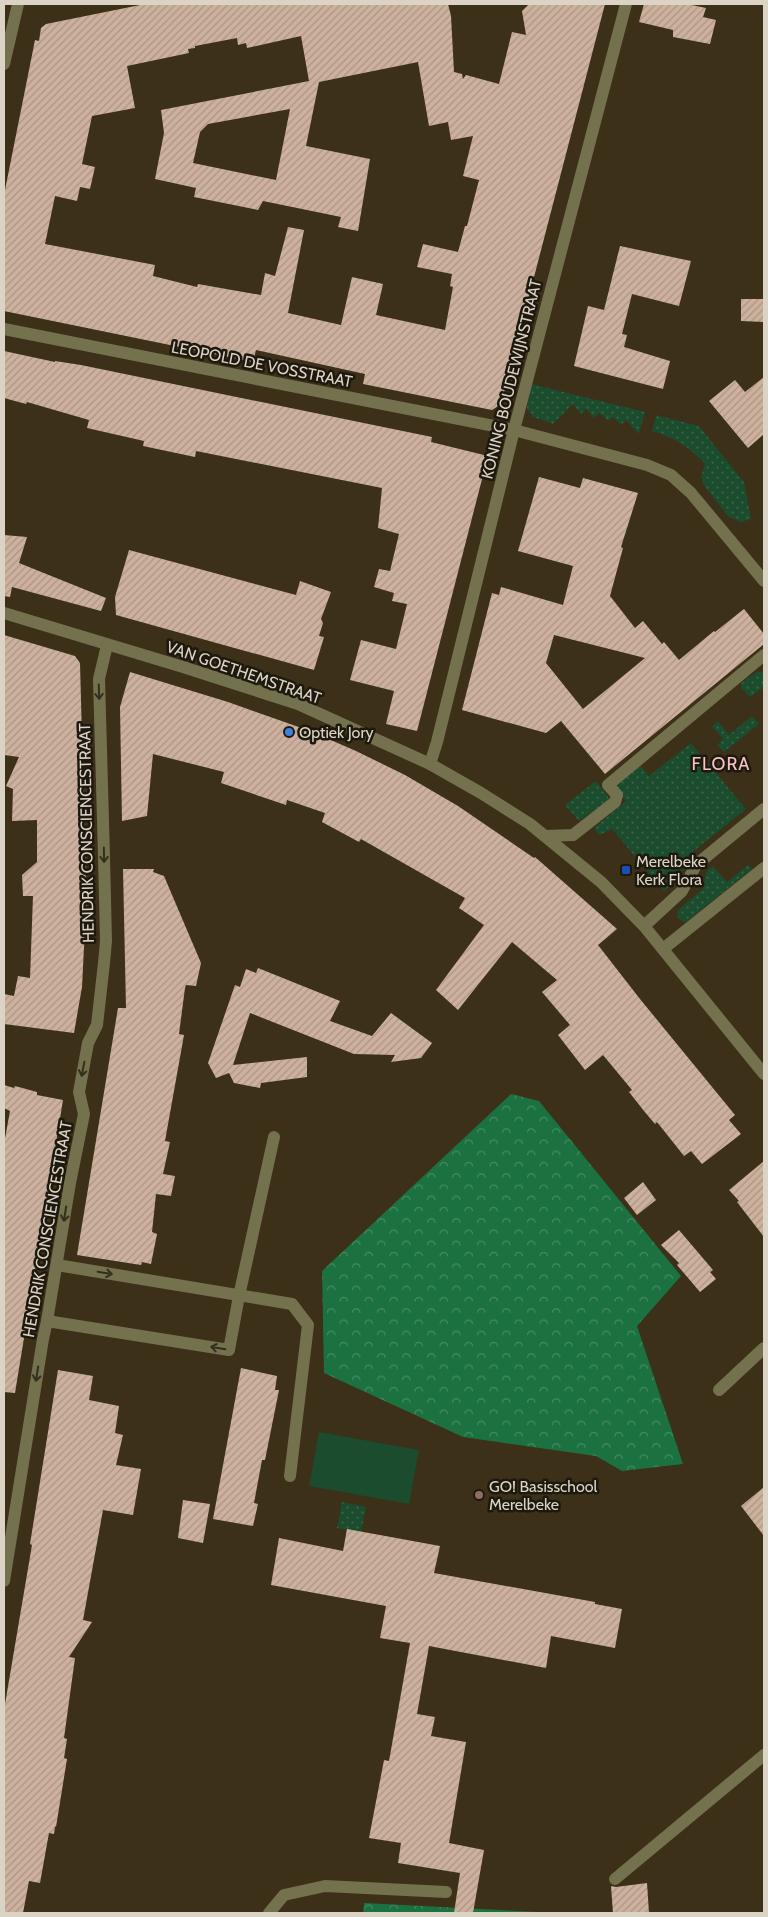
<svg xmlns="http://www.w3.org/2000/svg" width="768" height="1917" font-family="Cabin,sans-serif">
  <style>
    .green { fill: url(#green-dots) }
    .forest { fill: url(#forest-crowns) }
    .pitch { fill: #1a4c2d }
    .building { fill: url(#building-hatch); fill-rule: evenodd }
    .lines { fill: none; stroke-linecap: round; stroke-linejoin: round }
    .minor { stroke: #73714e; stroke-width: 12 }
    .oneway { stroke: #332f1e }
    .shop-dot { fill: #3f7fe0; stroke: #1e190e; stroke-width: 2 }
    .transit-dot { fill: #1a4fb4; stroke: #1e190e; stroke-width: 2 }
    .education-dot { fill: #8d6e63; stroke: #1e190e; stroke-width: 2 }
    .labels { text-anchor: middle; stroke-width: 5; stroke-linejoin: round; paint-order: stroke }
    .street-label { font-size: 16px; fill: #dbd4c5; stroke: #1e190e }
    .poi-label { font-size: 16px; fill: #dbd4c5; stroke: #1e190e; text-anchor: start }
    .neighbourhood-label { font-size: 18px; letter-spacing: 1px; fill: #f6c2c3; stroke: #1e190e }
  </style>
  <defs>
    <pattern id="green-dots" width="8" height="8" patternUnits="userSpaceOnUse" patternTransform="scale(1.25)"><rect width="8" height="8" fill="#1a4c2d"/><path d="M2 2h.1M6 6h.1" fill="none" stroke="#3b654a" stroke-width="1.8" stroke-linecap="round"/></pattern>
    <pattern id="forest-crowns" width="20" height="18" patternUnits="userSpaceOnUse" patternTransform="scale(1.25)"><rect width="20" height="18" fill="#1b7140"/><path d="M2 6a3 3 0 1 1 6 0M12 15a3 3 0 1 1 6 0" fill="none" stroke="#468b63"/></pattern>
    <pattern id="building-hatch" width="6" height="6" patternUnits="userSpaceOnUse" patternTransform="scale(1.25)"><rect width="6" height="6" fill="#cdb19e"/><path d="M-1 1l2-2M0 6l6-6M5 7l2-2" fill="none" stroke="#aa9585"/></pattern>
  </defs>
  <rect width="100%" height="100%" fill="#3c3018"/>
  <!-- green -->
  <g class="green">
    <polygon points="531,384 645,412 639,434 626,420 621,425 613,417 608,421 599,413 594,418 586,409 581,414 573,404 553,424 533,417 527,408"/>
    <path d="M656,415L699,426L744,482L751,519L741,522L729,517L705,487L701,477L705,464C691,448 673,437 652,431Z"/>
    <polygon points="758,671 764,674 764,687 750,697 741,688 741,683"/>
    <polygon points="752,716 759,724 724,752 717,745 723,739 712,726 718,721 729,735"/>
    <polygon points="691,743 746,809 684,859 681,878 664,891 612,829 599,835 594,828 626,801 613,785 639,764 649,776"/>
    <polygon points="596,781 608,796 609,800 579,821 565,805"/>
    <path d="M748,865L752,869L687,921L684,922C678,919 676,916 678,910L703,889L706,872L713,866L727,882Z"/>
    <polygon points="342,1502 366,1507 361,1532 337,1528"/>
  </g>
  <!-- forest -->
  <g class="forest">
    <polygon points="511,1094 539,1101 681,1276 637,1326 683,1464 622,1471 596,1456 463,1437 324,1373 322,1271"/>
    <polygon points="364,1903 559,1913 363,1913"/>
  </g>
  <!-- pitch -->
  <polygon class="pitch" points="319,1432 419,1450 409,1504 309,1486"/>
  <!-- building -->
  <g class="building">
    <path d="M145,4H448L451,16L454,72L462,74L463,79L466,75L499,84L512,32L526,35L522,11L529,4H605L501,404L492,410L363,384L365,374L256,350L253,362L4,311V195L35,40L39,41L41,28L46,24ZM301,36L309,81L161,110L164,133L155,179L196,188L194,197L258,210L263,201L341,217L338,227L358,231L370,159L306,146L319,82L418,62L429,126L448,122L451,140L473,136L463,176L479,180L467,226H465L458,252L423,244L417,267L452,274L450,286L453,287L445,330L376,315L383,284L352,277L341,325L288,313L304,230L288,227L275,276L265,273L261,295L198,284L197,287L153,276L155,265L45,244L55,196L77,201L80,187L90,189L95,167L82,164L92,116L135,108L127,66L189,53L188,49L195,48V46L237,38L238,45L246,43L247,48ZM290,109L276,180L193,163L200,132L208,124Z"/>
    <polygon points="644,4 687,4 706,8 703,17 716,20 710,44 673,37 673,30 639,22"/>
    <polygon points="620,246 691,261 679,306 632,294 622,334 627,335 624,347 670,361 663,389 574,366 588,306 604,310"/>
    <polygon points="741,299 764,299 764,322 741,321"/>
    <polygon points="4,351 55,362 55,361 81,365 432,437 431,442 488,456 417,731 386,724 394,691 350,680 361,640 396,649 407,604 392,601 394,593 374,587 379,569 390,571 399,534 378,528 382,488 196,451 195,457 143,446 144,441 87,428 89,420 27,402 26,404 4,398"/>
    <polygon points="764,377 764,434 748,448 709,401 735,380 745,392"/>
    <path d="M539,477L580,488L583,478L638,493L621,547L623,548L610,596L635,628L643,621L662,644L664,642L679,660L714,631L715,632L744,609L764,634V644L605,774L561,721L546,733L462,710L492,593L499,595L501,587L563,605L573,566L518,551ZM554,635L645,658L583,709L546,663Z"/>
    <polygon points="4,535 27,537 19,563 106,598 101,611 12,587 10,597 4,596"/>
    <polygon points="129,550 296,595 300,581 331,592 321,619 323,623 319,636 324,637 314,670 116,615 115,597"/>
    <polygon points="4,635 75,656 80,663 87,927 85,927 82,987 74,1033 4,1024 4,994 14,996 18,976 30,978 33,896 23,896 22,875 37,862 37,820 12,821 13,789 6,786 19,757 4,755"/>
    <polygon points="130,672 228,702 310,731 356,751 405,775 458,806 534,858 535,857 617,929 598,945 640,999 735,1115 729,1120 741,1134 702,1164 691,1151 684,1156 657,1122 655,1124 644,1111 629,1092 632,1090 603,1055 585,1070 558,1035 570,1025 542,992 557,980 512,942 458,1010 436,990 484,925 459,908 465,898 361,839 359,842 322,822 325,813 287,800 286,805 221,783 224,772 153,754 147,816 122,821 120,707"/>
    <polygon points="123,869 154,869 153,872 164,876 201,963 196,986 186,985 185,988 179,1034 184,1035 165,1141 170,1142 163,1174 175,1176 171,1196 156,1194 152,1232 157,1234 151,1264 142,1262 141,1265 77,1255 118,1008 126,1008"/>
    <polygon points="258,968 340,1001 330,1021 372,1036 391,1013 432,1043 421,1058 391,1062 395,1055 354,1054 250,1013 233,1065 307,1057 307,1077 261,1083 260,1088 234,1083 229,1073 216,1078 208,1063 235,985 240,987 246,969 256,973"/>
    <polygon points="4,1085 14,1088 15,1086 37,1092 37,1095 63,1100 15,1393 4,1392 4,1144 10,1111 4,1108"/>
    <polygon points="764,1161 764,1237 737,1202 739,1201 729,1190"/>
    <polygon points="643,1182 656,1200 637,1215 624,1198"/>
    <polygon points="679,1230 713,1270 710,1272 716,1279 700,1292 677,1265 679,1263 661,1245"/>
    <polygon points="241,1368 277,1376 275,1390 279,1390 265,1460 262,1460 254,1503 258,1504 253,1526 213,1519"/>
    <polygon points="58,1370 93,1376 89,1400 119,1406 115,1433 123,1435 116,1465 141,1469 133,1515 103,1510 83,1620 92,1622 69,1657 75,1658 64,1738 67,1739 64,1758 67,1759 56,1827 55,1826 54,1834 49,1833 40,1883 29,1881 23,1913 4,1913 4,1710 32,1545 30,1544"/>
    <polygon points="764,1487 764,1536 741,1506"/>
    <polygon points="183,1500 210,1504 203,1543 178,1538"/>
    <polygon points="347,1529 440,1546 434,1573 595,1602 595,1604 622,1609 615,1648 551,1636 546,1668 429,1646 417,1714 435,1717 431,1736 466,1742 449,1843 484,1850 473,1913 454,1913 460,1873 398,1863 401,1843 369,1838 384,1760 389,1761 410,1643 380,1638 386,1606 271,1585 279,1538 343,1551"/>
    <polygon points="647,1883 649,1913 613,1913 611,1886 616,1887"/>
  </g>
  <g class="lines">
    <!-- minor -->
    <g class="minor">
      <polyline points="4,64 18,4"/>
      <polyline points="4,329 514,430 647,465 671,475 691,493 764,581"/>
      <polyline points="4,613 183,667 298,704 430,764 481,793 530,824 601,882 644,926 764,1074"/>
      <polyline points="430,764 437,742 514,430 626,4"/>
      <polyline points="545,836 573,835 615,802 617,795 608,785 764,655"/>
      <polyline points="644,926 682,891 696,865 764,809"/>
      <polyline points="663,949 764,868"/>
      <polyline points="57,1265 292,1304 308,1325 290,1476"/>
      <polyline points="47,1321 229,1350 239,1296 274,1137"/>
      <polyline points="719,1390 764,1348"/>
      <polyline points="4,1581 43,1339 47,1321 70,1183 84,1114 79,1092 88,1043 97,1025 104,963 106,941 104,856 99,679 107,645"/>
      <polyline points="615,1879 764,1755"/>
      <polyline points="269,1913 284,1895 325,1886 446,1892"/>
    </g>
  </g>
  <!-- one-way arrows -->
  <defs><path id="oneway-shaft" d="M-6 0H5M1.5-3L5.5 0L1.5 3" fill="none" stroke-width="1.6" stroke-linecap="round" stroke-linejoin="round" transform="scale(1.25)"/></defs>
  <g class="oneway">
    <use href="#oneway-shaft" transform="translate(99 692) rotate(88)"/>
    <use href="#oneway-shaft" transform="translate(104 855) rotate(89)"/>
    <use href="#oneway-shaft" transform="translate(83 1069) rotate(101)"/>
    <use href="#oneway-shaft" transform="translate(65 1214) rotate(99)"/>
    <use href="#oneway-shaft" transform="translate(105 1273) rotate(10)"/>
    <use href="#oneway-shaft" transform="translate(218 1348) rotate(-171)"/>
    <use href="#oneway-shaft" transform="translate(37 1374) rotate(99)"/>
  </g>
  <!-- markers -->
  <circle class="shop-dot" cx="289" cy="732" r="5"/>
  <rect class="transit-dot" x="621" y="865" width="10" height="10" rx="2.5"/>
  <circle class="education-dot" cx="479" cy="1495" r="5"/>
  <g class="labels">
    <!-- street labels -->
    <g class="street-label">
      <text transform="translate(262 364) rotate(11)" y="6">LEOPOLD DE VOSSTRAAT</text>
      <text transform="translate(511 379) rotate(-76)" y="6">KONING BOUDEWIJNSTRAAT</text>
      <text transform="translate(244 672) rotate(19)" y="6">VAN GOETHEMSTRAAT</text>
      <text transform="translate(86 833) rotate(-91)" y="6">HENDRIK CONSCIENCESTRAAT</text>
      <text transform="translate(47 1229) rotate(-80)" y="6">HENDRIK CONSCIENCESTRAAT</text>
    </g>
    <!-- poi labels -->
    <g class="poi-label">
      <text x="299" y="738">Optiek Jory</text>
      <text x="636" y="867">Merelbeke<tspan x="636" dy="18">Kerk Flora</tspan></text>
      <text x="489" y="1492">GO! Basisschool<tspan x="489" dy="18">Merelbeke</tspan></text>
    </g>
    <!-- neighbourhood labels -->
    <g class="neighbourhood-label">
      <text x="721" y="770">FLORA</text>
    </g>
  </g>
  <!-- border -->
  <rect width="768" height="1917" fill="none" stroke="#dbd4c5" stroke-width="10"/>
</svg>
